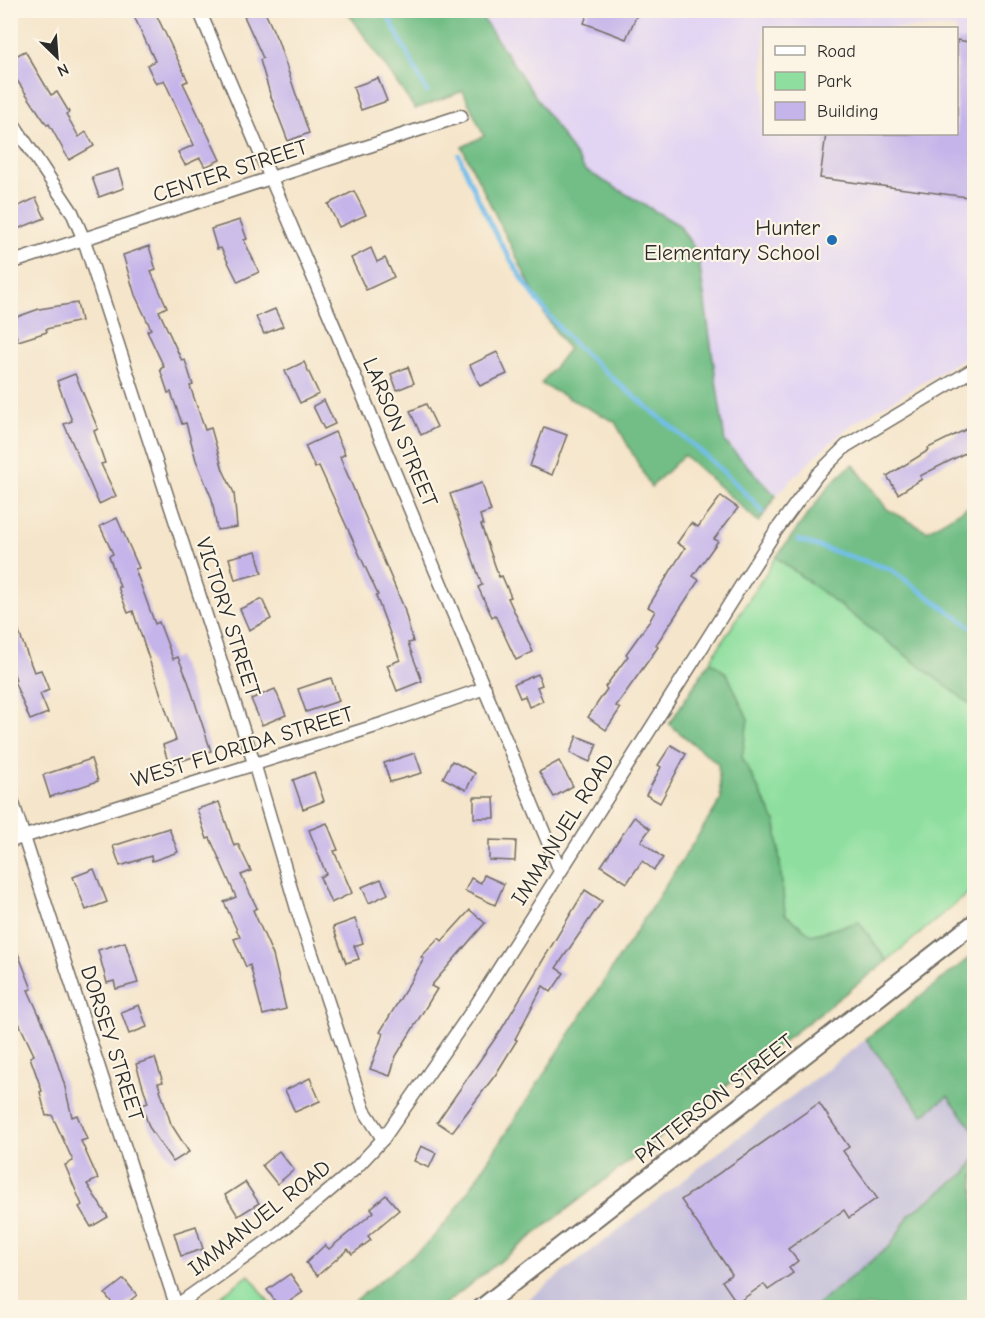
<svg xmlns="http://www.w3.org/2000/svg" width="985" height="1318" font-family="'Comic Neue',sans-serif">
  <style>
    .built { fill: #e2d4f3; fill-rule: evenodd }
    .industrial { fill: #c5c0da }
    .green { fill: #8edf9f; stroke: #5c8565; stroke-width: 1.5 }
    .forest { fill: #72be86; stroke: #4e7458; stroke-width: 1.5 }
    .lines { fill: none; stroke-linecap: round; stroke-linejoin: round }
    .stream { stroke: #72beec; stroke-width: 4.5 }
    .building { fill: #c5b4ea }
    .minor-casing { stroke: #726c63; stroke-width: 15 }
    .secondary-casing { stroke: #726c63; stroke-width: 20 }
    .minor { stroke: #fff; stroke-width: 12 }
    .secondary { stroke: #fff; stroke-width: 16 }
    .poi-dot { fill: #1f6fb2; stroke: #fcf5e5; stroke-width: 2 }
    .labels { text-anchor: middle; stroke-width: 4.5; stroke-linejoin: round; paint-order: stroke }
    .street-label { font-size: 22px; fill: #2b2b2b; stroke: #fcf5e5 }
    .poi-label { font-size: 22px; fill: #2b2b2b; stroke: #fcf5e5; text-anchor: end }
  </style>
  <rect width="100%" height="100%" fill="#fcf5e5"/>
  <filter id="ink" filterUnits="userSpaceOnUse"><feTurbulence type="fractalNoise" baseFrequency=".0167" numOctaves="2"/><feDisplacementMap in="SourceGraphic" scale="12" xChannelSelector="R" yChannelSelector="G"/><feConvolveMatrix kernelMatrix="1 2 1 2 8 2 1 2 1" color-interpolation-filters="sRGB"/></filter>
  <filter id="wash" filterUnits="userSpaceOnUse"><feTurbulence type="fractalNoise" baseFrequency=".008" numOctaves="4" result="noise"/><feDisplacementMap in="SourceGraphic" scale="24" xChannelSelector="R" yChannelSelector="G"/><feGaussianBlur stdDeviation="1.35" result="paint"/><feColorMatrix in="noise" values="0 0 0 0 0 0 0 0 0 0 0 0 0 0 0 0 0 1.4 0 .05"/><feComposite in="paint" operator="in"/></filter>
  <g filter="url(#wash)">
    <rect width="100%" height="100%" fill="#f5e5ca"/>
    <!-- built -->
    <path class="built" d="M483,10L974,11V352L851,425L815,456L776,496L725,442L698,254L679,225L585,170L481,15ZM764,28H956V134H764Z"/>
    <!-- industrial -->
    <polygon class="industrial" points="866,1039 923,1115 948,1096 974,1131 974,1160 968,1172 909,1215 891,1245 814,1307 517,1308"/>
    <!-- green -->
    <g class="green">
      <polygon points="776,557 974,707 974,888 887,961 859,922 811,935 785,914 776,823 742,757 748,719 727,674 710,661"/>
      <polygon points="249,1275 273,1307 206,1307"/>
    </g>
    <!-- forest -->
    <g class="forest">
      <polygon points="347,11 483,11 481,16 585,170 679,225 698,254 725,442 776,496 759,522 684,455 651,487 615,422 541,384 568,350 545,315 462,147 484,136 463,91 415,109"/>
      <polygon points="853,464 887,509 927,531 974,503 974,707 776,557 832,482"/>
      <polygon points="710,661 727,674 748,719 742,757 776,823 785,914 812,935 859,922 887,961 441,1307 347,1307 428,1243 454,1213 721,800 718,764 669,724"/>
      <polygon points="974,954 974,1131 948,1096 923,1115 866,1039"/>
      <polygon points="974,1160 974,1307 814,1307 891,1245 909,1215 967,1172"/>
    </g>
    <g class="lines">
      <!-- stream -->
      <g class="stream">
        <polyline points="385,10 427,92"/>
        <path d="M459,155C487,223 527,300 582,351C641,406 709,451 763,512"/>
        <polyline points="798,540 890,569 974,629"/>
      </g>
    </g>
    <g id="blocks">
      <!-- building -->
      <g class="building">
        <polygon points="131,10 154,10 188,81 183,83 220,160 205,167 200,158 185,165 178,152 194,145 164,80 156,84 147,65 155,61"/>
        <polygon points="257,10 264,10 278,41 309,133 288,141 270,94 260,60 263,58 244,16"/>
        <polygon points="589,10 639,10 626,39 584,23"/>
        <polygon points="957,40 975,43 975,198 820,178 826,134 957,134"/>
        <polygon points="25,51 51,95 57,92 69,112 66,114 79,137 86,132 94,146 69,160 49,124 47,125 10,70 10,59"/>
        <polygon points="378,78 387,101 361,110 353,87"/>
        <polygon points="118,169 124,188 99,197 92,177"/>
        <polygon points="354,191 366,215 339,227 328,204"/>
        <polygon points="36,198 45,218 10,232 10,210"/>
        <polygon points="240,220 247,239 244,240 259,272 238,282 221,248 217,249 211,229"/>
        <polygon points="149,246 156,270 151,272 167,307 159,311 182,361 185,360 193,385 190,386 205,430 211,428 223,470 234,493 237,527 217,530 212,499 196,460 186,423 182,424 171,392 168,393 160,369 164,367 147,331 151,329 135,295 123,255"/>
        <polygon points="371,248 377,262 385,258 394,277 366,290 351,258"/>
        <polygon points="77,303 81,321 46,329 47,332 18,341 11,319 39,309"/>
        <polygon points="275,309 283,326 264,334 256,317"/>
        <polygon points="497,352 507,374 480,386 470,365"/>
        <polygon points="304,362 319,394 300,403 285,371"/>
        <polygon points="408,367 414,383 397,390 391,374"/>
        <polygon points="75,374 98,429 94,431 105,463 101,464 116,496 99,504 64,424 72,421 57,381"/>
        <polygon points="324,400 335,424 324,429 313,406"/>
        <polygon points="426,404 437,427 421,435 410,411"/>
        <polygon points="975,425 975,448 920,476 922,479 898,494 887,476 929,450 928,448"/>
        <polygon points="544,427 567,435 552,475 530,466"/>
        <polygon points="335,432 345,454 340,457 404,608 413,642 408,643 422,681 397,691 387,665 400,660 376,596 378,595 319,466 315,468 305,446"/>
        <polygon points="482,483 491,511 480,515 483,525 481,525 499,577 502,576 511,597 508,598 533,652 516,660 495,615 492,617 478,587 482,585 450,494"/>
        <polygon points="721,496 738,508 714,539 718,541 693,576 699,580 656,645 658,647 616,706 620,709 606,730 588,717 607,689 605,687 628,656 626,654 649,622 655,611 648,607 685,548 677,543 691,523 698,527"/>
        <polygon points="117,518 139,568 135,569 155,624 159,622 173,659 178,657 188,681 211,751 169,765 163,745 176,740 133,611 128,613 118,587 120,587 109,556 113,554 100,526"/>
        <polygon points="256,551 262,573 235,580 229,558"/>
        <polygon points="262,599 271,619 249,630 240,609"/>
        <polygon points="10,609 34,672 41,670 49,690 40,694 48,713 30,720 14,681 16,680 10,663"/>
        <polygon points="538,674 542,685 537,687 543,701 529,707 525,696 520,698 514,684"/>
        <polygon points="331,678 339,701 306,712 298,689"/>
        <polygon points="275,689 286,715 262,725 251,699"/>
        <polygon points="577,736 597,744 590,762 570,753"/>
        <polygon points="671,745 686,754 660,803 646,795 661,767 658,765"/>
        <polygon points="415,753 422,773 390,782 384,763"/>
        <polygon points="91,759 98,781 50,797 43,775"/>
        <polygon points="452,761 475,773 466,790 443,778"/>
        <polygon points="559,761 573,786 554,797 539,772"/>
        <polygon points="314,772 324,801 303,809 293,780"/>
        <polygon points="474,797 494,797 495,818 474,818"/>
        <polygon points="219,802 234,846 238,844 251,871 241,875 257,908 253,910 273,955 286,1009 263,1015 250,965 246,967 234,939 240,937 224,902 236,897 210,838 207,839 197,809"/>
        <polygon points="634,817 650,829 641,841 663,858 654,870 642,861 627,883 601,866"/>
        <polygon points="327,823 338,850 334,851 352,893 331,903 320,877 326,874 309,830"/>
        <polygon points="169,828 178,852 152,861 151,856 120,866 113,846"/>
        <polygon points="489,840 516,841 515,861 489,860"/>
        <polygon points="94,869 107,902 86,910 73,877"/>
        <polygon points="484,875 504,884 495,905 465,891 471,878 481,883"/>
        <polygon points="381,879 388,894 369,903 362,887"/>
        <polygon points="585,890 602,901 556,968 564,973 551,992 543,986 515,1039 517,1040 496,1074 452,1132 437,1122 501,1030"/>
        <polygon points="470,910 485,923 431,986 437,989 396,1056 390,1076 370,1069 383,1034 380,1032 424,959 421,957 439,938 442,941"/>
        <polygon points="355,919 363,943 354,946 359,959 346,963 333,927"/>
        <polygon points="10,933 32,989 28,990 47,1032 64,1083 72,1117 77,1115 87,1139 81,1141 98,1179 87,1184 108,1217 91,1227 79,1207 82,1205 65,1165 73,1161 52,1115 46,1116 40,1092 42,1091 30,1057 34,1055 10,1004"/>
        <polygon points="125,942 138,983 116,989 114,981 107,983 98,950"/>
        <polygon points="139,1005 147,1027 129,1034 121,1012"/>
        <polygon points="155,1058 163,1082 158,1083 171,1124 189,1152 173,1162 149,1127 142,1105 148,1103 136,1064"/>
        <polygon points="310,1078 320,1101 295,1112 285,1090"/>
        <polygon points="819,1103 849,1147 843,1151 877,1198 849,1218 844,1210 788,1249 798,1261 789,1268 793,1273 768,1290 764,1284 737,1303 722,1281 732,1274 681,1200"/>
        <polygon points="421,1146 436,1153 429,1168 414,1161"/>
        <polygon points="279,1151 294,1170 277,1184 262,1165"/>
        <polygon points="245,1182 259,1203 238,1216 225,1195"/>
        <polygon points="386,1195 399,1210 368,1236 371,1240 352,1254 348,1249 317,1276 306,1263 325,1245 329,1249 374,1212 371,1208"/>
        <polygon points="196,1226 203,1249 181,1256 174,1233"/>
        <polygon points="290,1274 303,1292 280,1308 267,1290"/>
        <polygon points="124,1279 137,1295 121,1308 116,1308 105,1294"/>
      </g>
    </g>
  </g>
  <g filter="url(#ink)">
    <use href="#blocks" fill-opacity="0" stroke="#726c63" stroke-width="1.5"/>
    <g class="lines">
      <defs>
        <g id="minor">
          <polyline points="199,10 334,326 560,871"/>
          <polyline points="10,119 72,212 84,240 254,763 297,909 364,1110 383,1139"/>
          <polyline points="10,263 461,116"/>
          <polyline points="10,794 176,1305"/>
          <polyline points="10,841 382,724 485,688"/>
          <polyline points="173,1308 279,1233 355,1169 383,1139 476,1005 775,532 817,475 846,446 974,369"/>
        </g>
        <polyline id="secondary" points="481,1308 974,923"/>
      </defs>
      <!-- minor casing -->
      <use href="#minor" class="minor-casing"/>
      <!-- secondary casing -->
      <use href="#secondary" class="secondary-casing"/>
      <!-- minor -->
      <use href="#minor" class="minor"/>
      <!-- secondary -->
      <use href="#secondary" class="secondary"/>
    </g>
  </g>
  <!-- markers -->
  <circle class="poi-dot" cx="832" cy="240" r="6"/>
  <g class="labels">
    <!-- street labels -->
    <g class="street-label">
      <text transform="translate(230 170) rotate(-18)" y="8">CENTER STREET</text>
      <text transform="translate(401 432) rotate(67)" y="8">LARSON STREET</text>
      <text transform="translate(229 617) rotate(72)" y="8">VICTORY STREET</text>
      <text transform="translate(242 746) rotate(-17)" y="8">WEST FLORIDA STREET</text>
      <text transform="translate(562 829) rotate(-58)" y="8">IMMANUEL ROAD</text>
      <text transform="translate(113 1043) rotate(72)" y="8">DORSEY STREET</text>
      <text transform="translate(714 1098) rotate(-38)" y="8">PATTERSON STREET</text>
      <text transform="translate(259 1217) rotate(-38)" y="8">IMMANUEL ROAD</text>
    </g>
    <!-- poi labels -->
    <g class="poi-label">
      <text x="820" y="235">Hunter<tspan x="820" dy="25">Elementary School</tspan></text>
    </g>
  </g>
  <!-- margin -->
  <rect width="985" height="1318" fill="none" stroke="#fcf5e5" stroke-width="36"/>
  <!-- legend -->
  <rect x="763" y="27" width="195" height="108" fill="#fcf5e5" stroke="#a8a49b" stroke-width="1.5"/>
  <rect x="775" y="46" width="30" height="9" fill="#ffffff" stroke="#a8a49b" stroke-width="1.5"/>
  <text x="817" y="57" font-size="18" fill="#2b2b2b">Road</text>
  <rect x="775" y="72" width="30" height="18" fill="#8edf9f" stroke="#a8a49b" stroke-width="1.5"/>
  <text x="817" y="87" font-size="18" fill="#2b2b2b">Park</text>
  <rect x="775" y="102" width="30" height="18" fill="#c5b4ea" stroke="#a8a49b" stroke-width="1.5"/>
  <text x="817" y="117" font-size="18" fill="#2b2b2b">Building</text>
  <!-- north arrow -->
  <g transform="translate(57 57) rotate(155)" stroke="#fcf5e5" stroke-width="4.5" paint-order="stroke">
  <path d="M0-4.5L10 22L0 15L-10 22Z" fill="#2b2b2b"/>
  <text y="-9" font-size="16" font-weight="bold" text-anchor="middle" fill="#2b2b2b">N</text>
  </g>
</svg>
